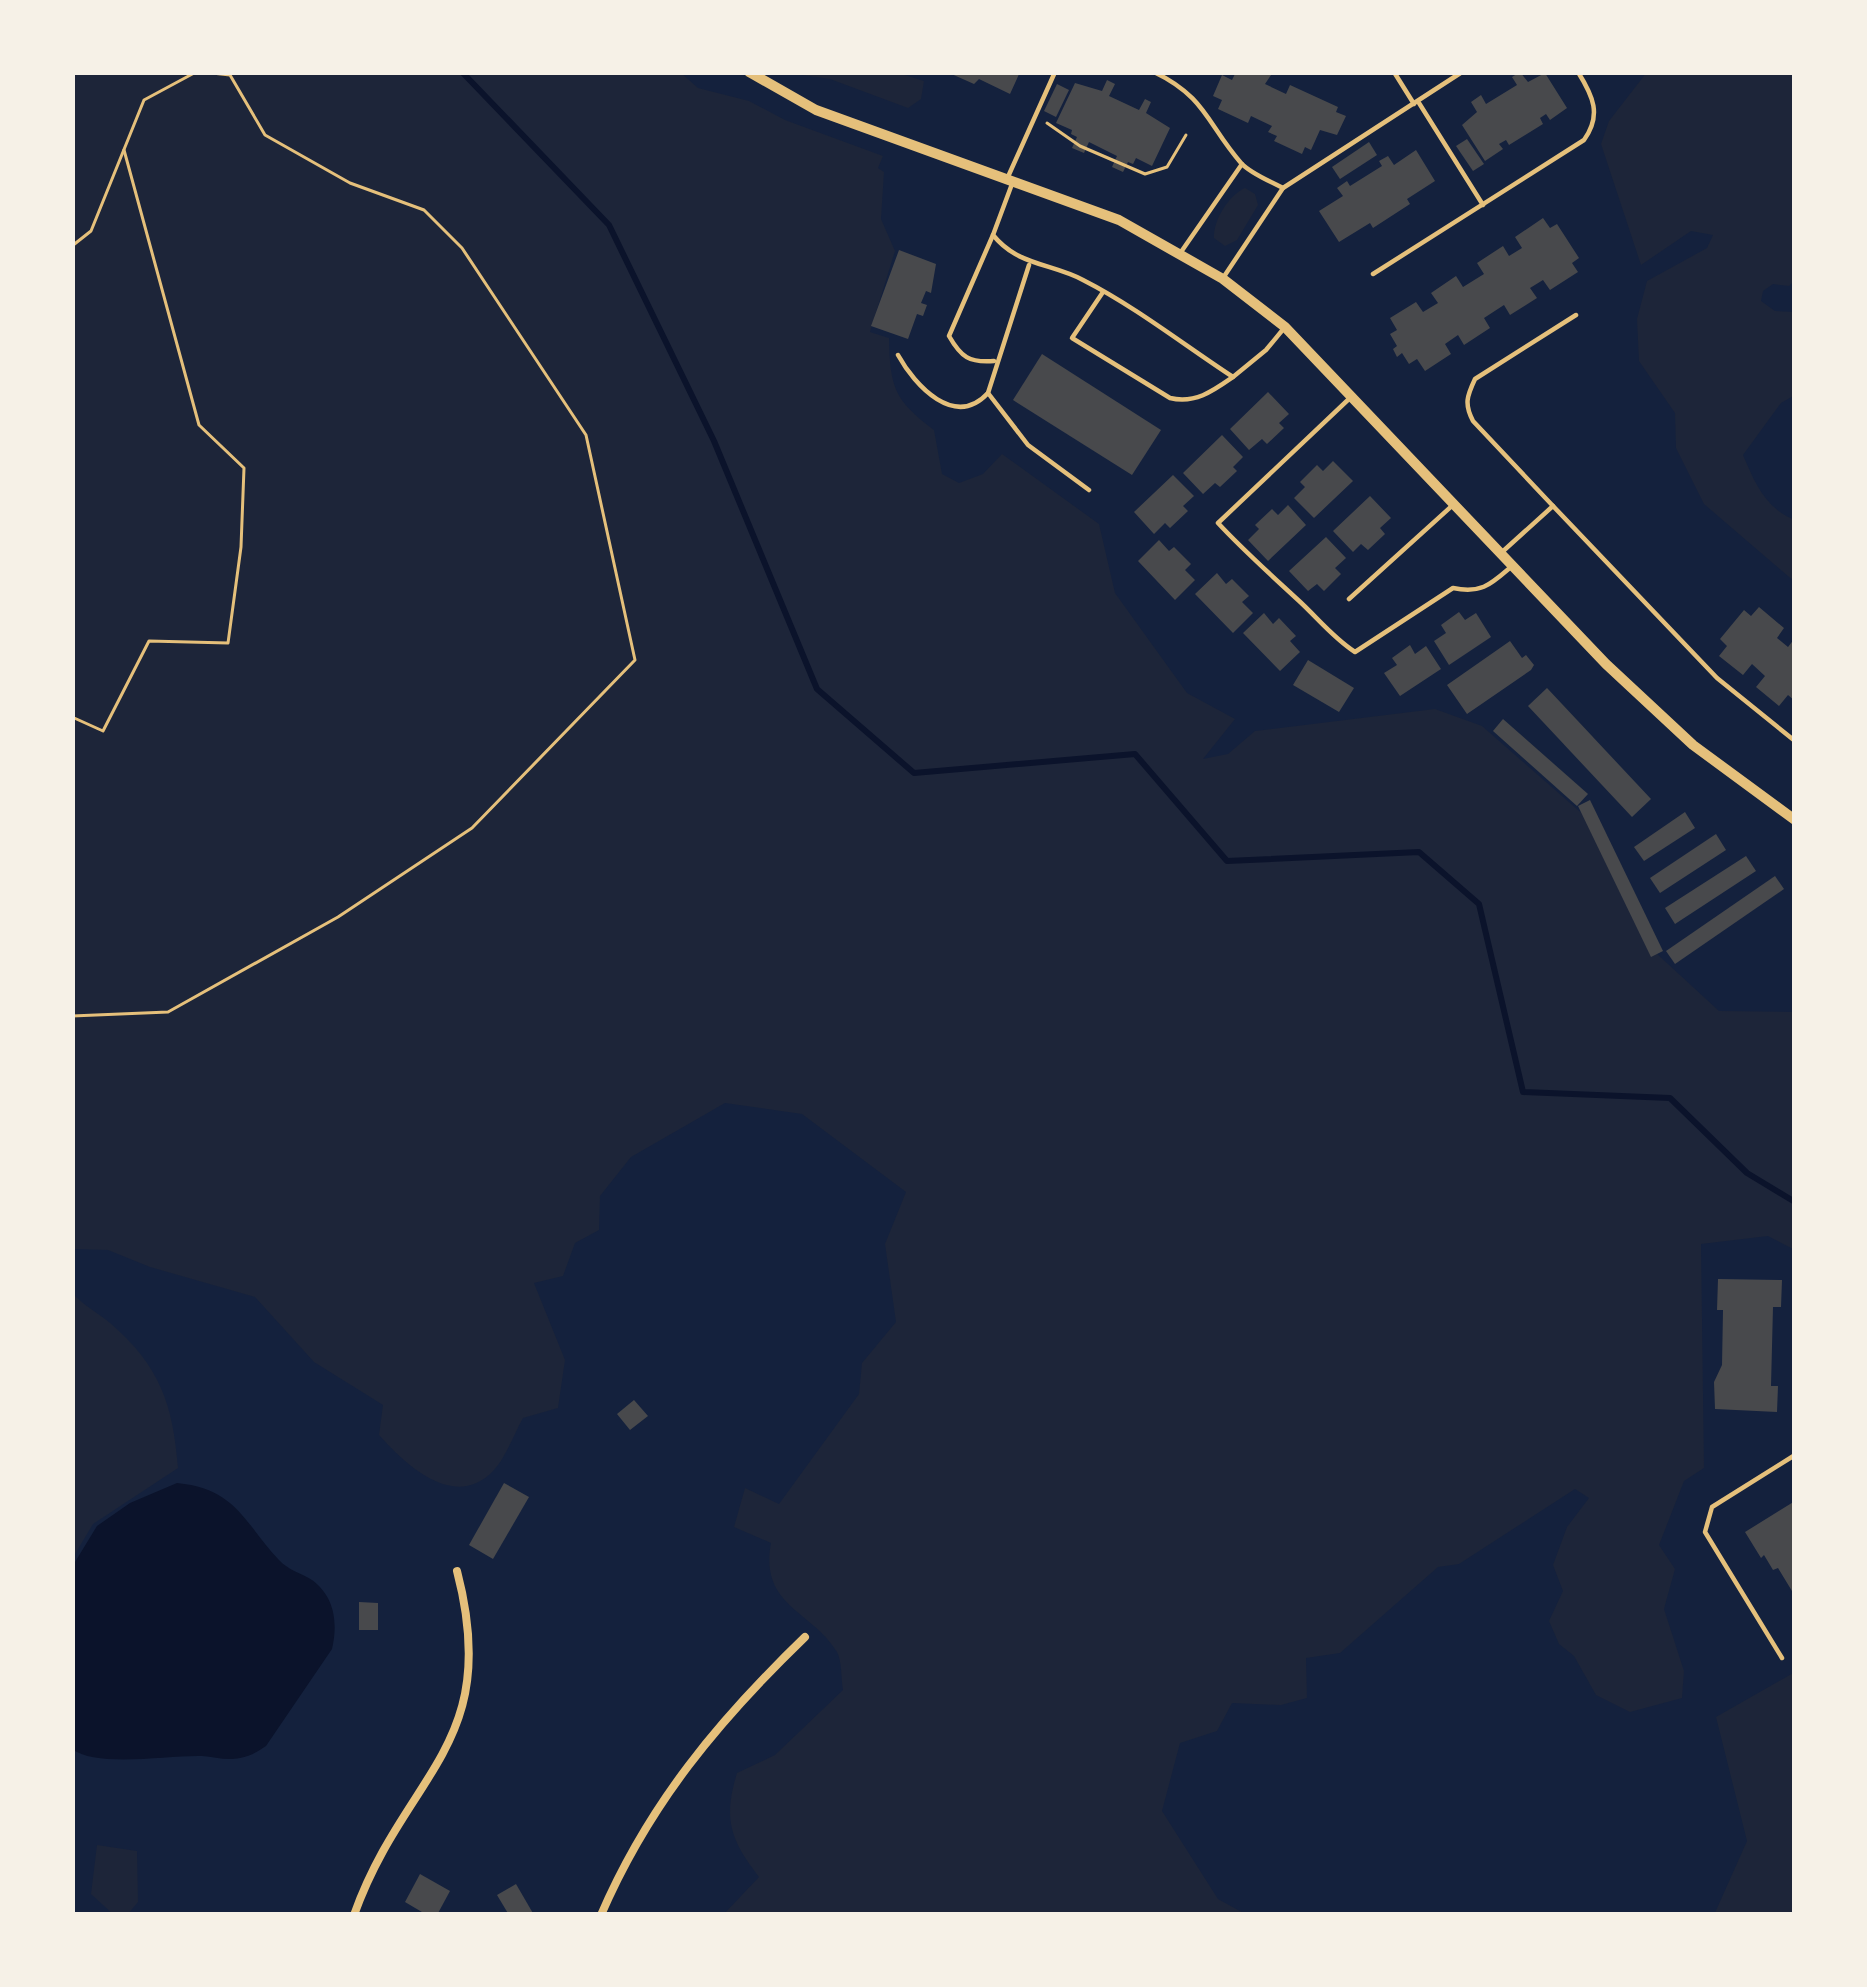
<svg xmlns="http://www.w3.org/2000/svg" width="1867" height="1987" font-family="'Playfair Display',serif">
  <style>
    .green { fill: #1d2539 }
    .water { fill: #0b132b }
    .lines { fill: none; stroke-linecap: round; stroke-linejoin: round }
    .stream { stroke: #0b132b; stroke-width: 6 }
    .building { fill: #48494c }
    .path { stroke: #e5c07b; stroke-width: 3 }
    .service { stroke: #e5c07b; stroke-width: 4.5 }
    .minor { stroke: #e5c07b; stroke-width: 8 }
    .secondary { stroke: #e5c07b; stroke-width: 10 }
  </style>
  <rect width="100%" height="100%" fill="#14213d"/>
  <!-- green -->
  <g class="green">
    <path d="M72,72H680L698,88L749,101L785,120L883,156L878,168L884,172L881,219L895,251L870,332L889,338C890,387 894,400 934,430L942,474L959,483L983,474L1002,454L1099,524L1115,593L1187,693L1235,719L1203,759L1228,754L1255,731L1435,709L1482,726L1586,817L1655,952L1719,1011L1795,1012V1250L1768,1236L1701,1244L1704,1468L1684,1481L1659,1545L1675,1569L1664,1609L1684,1671L1682,1698L1630,1712L1596,1695L1574,1656L1559,1644L1549,1621L1563,1591L1553,1565L1567,1527L1589,1498L1575,1489L1459,1564L1438,1567L1340,1653L1306,1658L1307,1698L1281,1705L1232,1703L1217,1731L1180,1743L1162,1811L1218,1899L1247,1915H723L759,1877C730,1839 723,1819 737,1773L775,1755L843,1690C841,1679 842,1661 837,1652C813,1611 759,1606 771,1543L734,1527L745,1488L779,1504L859,1394L862,1363L896,1322L885,1244L906,1192L802,1114L725,1103L631,1157L600,1196L599,1230L575,1243L563,1276L534,1283L565,1360L558,1408L523,1418C514,1434 506,1457 494,1470C455,1512 406,1465 379,1435L383,1405L314,1362L255,1297L150,1267L108,1250L72,1249Z"/>
    <polygon points="782,72 895,72 924,81 921,99 908,108 830,79"/>
    <path d="M1647,72H1795V280L1789,286L1773,284L1763,291L1761,301L1775,311L1795,312V395L1781,403L1743,455C1755,483 1765,508 1795,520V582L1704,504L1676,448L1675,413L1639,361L1637,319L1647,281L1707,248L1713,235L1691,231L1641,265L1601,144L1609,121Z"/>
    <path d="M1245,188L1255,194L1258,205L1237,240L1225,246L1214,238C1213,220 1229,195 1245,188Z"/>
    <path d="M72,1293C83,1305 98,1313 110,1323C160,1366 173,1404 178,1468L93,1524L72,1559Z"/>
    <polygon points="1795,1672 1795,1915 1714,1915 1747,1841 1716,1717"/>
    <polygon points="97,1845 137,1851 138,1902 127,1915 114,1915 91,1894"/>
  </g>
  <!-- water -->
  <path class="water" d="M177,1483C237,1489 244,1523 279,1560C288,1570 301,1573 312,1580C335,1597 338,1623 332,1649L266,1746C257,1752 250,1756 240,1758C226,1761 215,1757 202,1756C168,1755 97,1768 72,1749V1567L97,1526L130,1503Z"/>
  <g class="lines">
    <!-- stream -->
    <polyline class="stream" points="462,72 609,225 714,441 817,689 914,773 1135,754 1227,861 1419,852 1479,904 1523,1092 1670,1098 1747,1173 1795,1202"/>
  </g>
  <!-- building -->
  <g class="building">
    <polygon points="947,72 1020,72 1010,94 979,79 974,84"/>
    <polygon points="1236,72 1273,72 1265,84 1286,94 1290,85 1338,107 1336,112 1346,116 1337,135 1320,130 1311,150 1305,147 1302,154 1274,141 1277,136 1268,132 1272,126 1251,116 1248,123 1218,109 1222,100 1213,96 1222,75 1232,80"/>
    <polygon points="1520,72 1528,82 1545,73 1567,108 1550,120 1546,114 1540,118 1543,124 1509,145 1506,140 1499,144 1503,149 1485,161 1462,125 1477,112 1471,102 1481,95 1486,104 1517,85 1512,77"/>
    <polygon points="1107,80 1115,84 1109,96 1139,110 1145,99 1151,102 1146,113 1170,128 1152,166 1136,158 1133,164 1128,162 1123,172 1112,167 1117,156 1089,142 1084,153 1072,148 1077,137 1071,134 1072,130 1056,123 1075,83 1102,91"/>
    <polygon points="1057,84 1069,90 1056,117 1044,111"/>
    <polygon points="1467,139 1484,164 1473,171 1456,146"/>
    <polygon points="1369,142 1377,155 1340,179 1332,167"/>
    <polygon points="1416,150 1435,181 1407,199 1410,204 1373,228 1370,223 1339,242 1319,211 1343,196 1337,188 1347,181 1350,186 1382,166 1379,161 1388,156 1394,165"/>
    <polygon points="1543,218 1550,228 1557,224 1579,258 1572,263 1578,272 1550,290 1543,280 1530,288 1537,298 1510,315 1504,305 1484,318 1490,328 1464,345 1458,335 1445,344 1451,354 1425,371 1417,359 1409,364 1402,353 1397,357 1393,349 1397,346 1390,334 1397,330 1390,318 1416,302 1423,312 1438,303 1431,293 1456,276 1463,287 1484,274 1477,263 1503,246 1509,256 1522,248 1515,237"/>
    <polygon points="899,250 936,264 931,293 926,291 921,303 927,305 923,316 917,314 908,339 871,326"/>
    <polygon points="1042,354 1161,430 1132,475 1013,400"/>
    <polygon points="1268,392 1289,414 1279,423 1284,428 1267,444 1262,439 1249,450 1230,429"/>
    <polygon points="1222,435 1243,457 1233,467 1237,471 1220,487 1215,483 1203,494 1183,473"/>
    <polygon points="1333,461 1353,481 1314,518 1294,498 1305,487 1300,482 1317,465 1323,471"/>
    <polygon points="1173,475 1194,496 1183,506 1188,511 1170,528 1165,523 1154,534 1134,512"/>
    <polygon points="1370,496 1391,518 1380,528 1385,534 1368,550 1361,544 1353,552 1333,531"/>
    <polygon points="1288,505 1306,525 1268,561 1248,540 1259,529 1255,525 1272,509 1278,515"/>
    <polygon points="1326,537 1346,558 1335,568 1341,574 1324,591 1317,584 1308,591 1289,571"/>
    <polygon points="1159,540 1169,551 1174,547 1191,564 1185,570 1195,580 1175,600 1138,561"/>
    <polygon points="1217,573 1226,584 1232,579 1249,596 1242,602 1253,613 1233,633 1195,594"/>
    <polygon points="1759,607 1784,628 1777,638 1788,647 1795,638 1795,701 1788,695 1779,706 1756,687 1765,676 1752,664 1743,675 1719,656 1727,646 1720,639 1744,610 1751,616"/>
    <polygon points="1459,612 1465,620 1476,613 1491,637 1449,665 1434,641 1446,633 1441,625"/>
    <polygon points="1264,613 1273,624 1279,618 1296,636 1290,641 1300,652 1280,671 1243,633"/>
    <polygon points="1510,641 1522,658 1526,655 1534,665 1531,670 1467,714 1447,685"/>
    <polygon points="1410,645 1415,654 1426,646 1441,669 1400,696 1384,673 1397,665 1392,658"/>
    <polygon points="1308,660 1354,688 1339,712 1293,685"/>
    <polygon points="1547,688 1651,799 1632,817 1528,706"/>
    <polygon points="1503,719 1588,794 1577,806 1493,731"/>
    <polygon points="1590,800 1663,951 1651,957 1578,806"/>
    <polygon points="1685,812 1695,828 1644,861 1634,847"/>
    <polygon points="1716,834 1726,850 1660,893 1650,878"/>
    <polygon points="1746,856 1756,871 1675,924 1665,908"/>
    <polygon points="1775,876 1784,889 1675,964 1666,951"/>
    <polygon points="1718,1279 1782,1280 1781,1307 1773,1307 1771,1386 1778,1386 1777,1412 1715,1409 1714,1382 1722,1365 1723,1310 1717,1310"/>
    <polygon points="634,1400 648,1416 630,1430 617,1414"/>
    <polygon points="504,1483 529,1497 493,1559 469,1545"/>
    <polygon points="1795,1501 1795,1596 1778,1568 1773,1570 1764,1555 1761,1558 1745,1532"/>
    <polygon points="359,1602 378,1603 378,1630 359,1630"/>
    <polygon points="420,1874 450,1891 437,1915 427,1915 405,1902"/>
    <polygon points="516,1884 534,1915 509,1915 497,1895"/>
  </g>
  <g class="lines">
    <!-- path -->
    <g class="path">
      <polyline points="1047,123 1080,146 1145,174 1167,167 1186,135"/>
      <polyline points="72,246 91,231 144,100 196,72"/>
      <polyline points="72,717 103,731 149,641 228,643 241,547 244,468 199,425 124,150"/>
      <polyline points="72,1016 168,1012 338,917 472,828 635,660 586,435 462,248 424,210 350,183 265,135 230,75 203,72"/>
    </g>
    <!-- service -->
    <g class="service">
      <path d="M1154,72C1206,97 1207,124 1241,163C1251,174 1270,181 1283,188"/>
      <polyline points="1394,72 1414,104"/>
      <polyline points="1419,103 1483,205"/>
      <polyline points="1007,179 1055,72"/>
      <path d="M1012,184L993,235C1018,266 1051,263 1083,280C1136,307 1184,345 1233,377L1266,350L1285,327"/>
      <path d="M993,235L949,336C961,357 969,363 994,361"/>
      <polyline points="1181,252 1242,164"/>
      <path d="M1373,274L1584,140C1602,115 1593,96 1578,72"/>
      <polyline points="1225,275 1283,188 1462,72"/>
      <path d="M1103,292L1072,338L1170,398C1195,404 1213,391 1233,377"/>
      <path d="M898,355C915,386 955,429 988,393L1029,265"/>
      <polyline points="988,393 1028,445 1089,490"/>
      <path d="M1351,397L1218,523C1243,550 1270,574 1297,599C1317,617 1332,637 1355,652L1453,588C1482,594 1491,584 1512,566"/>
      <path d="M1553,506L1473,421C1464,404 1467,396 1475,379L1576,315"/>
      <polyline points="1501,553 1553,506 1717,678 1795,741"/>
      <polyline points="1349,599 1454,504"/>
      <polyline points="1782,1658 1705,1532 1712,1507 1795,1455"/>
    </g>
    <!-- minor -->
    <g class="minor">
      <path d="M354,1915C405,1772 503,1746 457,1571"/>
      <path d="M601,1915C649,1804 718,1721 805,1637"/>
    </g>
    <!-- secondary -->
    <polyline class="secondary" points="749,72 816,110 1119,220 1223,279 1285,327 1606,664 1693,745 1795,820"/>
  </g>
  <!-- border -->
  <rect width="1867" height="1987" fill="none" stroke="#f6f1e7" stroke-width="150"/>
</svg>
